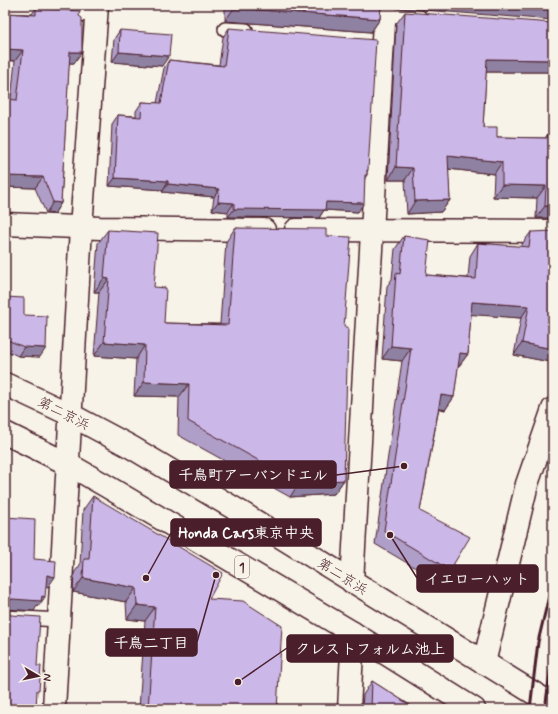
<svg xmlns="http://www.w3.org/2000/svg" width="558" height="714" font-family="Mynerve,'Klee One',sans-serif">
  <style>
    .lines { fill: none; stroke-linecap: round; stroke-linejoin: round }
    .lane-casing { stroke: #4a1f2b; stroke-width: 16 }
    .street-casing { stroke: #4a1f2b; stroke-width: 25 }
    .highway-casing { stroke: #4a1f2b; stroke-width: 25 }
    .lane { stroke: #f7f3e8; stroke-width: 13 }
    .street { stroke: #f7f3e8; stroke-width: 22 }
    .highway { stroke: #f7f3e8; stroke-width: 22 }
    .rail { stroke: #4a1f2b; stroke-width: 3 }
    .wall { fill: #af9ec8; stroke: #4a1f2b }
    .shaded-wall { fill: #8f81a2; stroke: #4a1f2b }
    .building { fill: #ccb8e8; stroke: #4a1f2b }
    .labels { text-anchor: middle; stroke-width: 3.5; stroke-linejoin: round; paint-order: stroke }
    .shield { fill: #f7f3e8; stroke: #7e5f64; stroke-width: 1 }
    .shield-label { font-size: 13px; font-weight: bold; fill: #4a1f2b }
    .street-label { font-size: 14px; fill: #4a1f2b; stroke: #f7f3e8 }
    .leader { fill: none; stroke: #4a1f2b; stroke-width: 1.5 }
    .callout-dot { fill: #4a1f2b; stroke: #f7f3e8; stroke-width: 1.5 }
    .callout { fill: #4a1f2b; stroke: #4a1f2b; stroke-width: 1.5 }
    .callout-label { font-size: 15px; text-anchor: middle; font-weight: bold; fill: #fff }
  </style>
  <rect width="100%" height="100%" fill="#f7f3e8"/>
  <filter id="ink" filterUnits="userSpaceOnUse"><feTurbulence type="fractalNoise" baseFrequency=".025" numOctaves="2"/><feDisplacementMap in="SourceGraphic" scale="8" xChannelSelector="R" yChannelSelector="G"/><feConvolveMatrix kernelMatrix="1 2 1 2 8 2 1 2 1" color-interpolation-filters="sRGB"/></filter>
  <g filter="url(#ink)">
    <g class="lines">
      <defs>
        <g id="lane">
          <polyline points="5,10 96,15"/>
          <polyline points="385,15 420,17"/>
          <polyline points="225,29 246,30"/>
          <polyline points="5,617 59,620"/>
        </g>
        <g id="street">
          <polyline points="5,224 100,228 264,230"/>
          <polyline points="296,230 553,231"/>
          <polyline points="352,582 385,5"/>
          <polyline points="484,663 527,484 553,409"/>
          <polyline points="54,709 81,228 97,5"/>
          <polyline points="349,709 353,633"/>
        </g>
        <g id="highway">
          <polyline points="5,384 71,415 131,447 242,513 553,705"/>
          <polyline points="5,433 68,464 108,487 353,633 474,709"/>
        </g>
      </defs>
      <!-- lane casing -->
      <use href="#lane" class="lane-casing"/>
      <!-- street casing -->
      <use href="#street" class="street-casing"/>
      <!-- highway casing -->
      <use href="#highway" class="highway-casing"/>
      <!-- lane -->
      <use href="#lane" class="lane"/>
      <!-- street -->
      <use href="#street" class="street"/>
      <!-- highway -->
      <use href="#highway" class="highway"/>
      <!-- rail -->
      <g class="rail">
        <polyline points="530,709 538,642 553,579"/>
        <polyline points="545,709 553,653"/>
      </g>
    </g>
    <!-- wall -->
    <g class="wall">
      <polygon points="225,5 381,5 380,19 371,32 225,21"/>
      <polygon points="36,8 74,63 69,63 61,203 54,214 46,213 35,188 5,187 5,99 11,100 15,61 5,60 5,13 32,14"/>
      <polygon points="405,12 553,72 486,72 483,127 497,137 545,138 548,134 553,218 536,218 537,198 493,197 494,174 448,169 450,200 441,212 407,214 405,180 388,180 396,24"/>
      <polygon points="229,28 368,170 367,172 367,175 365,178 358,212 324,210 319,218 228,217 228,212 212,210 214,197 162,192 163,190 109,186 112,124 118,115 136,116 136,111 142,102 157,103 164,68 169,60 219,65 223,37"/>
      <polygon points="120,30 162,66 112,62 114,39"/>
      <polygon points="235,228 326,236 344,327 344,480 334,494 290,497 178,435 179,397 134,396 136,359 94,356 99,292 94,292 98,243 108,230 154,287 164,323 220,324 226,242"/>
      <polygon points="531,232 550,362 514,355 521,318 471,314 468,354 459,366 458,366 454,397 445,410 439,408 420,511 450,570 441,583 375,544 402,361 382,359 387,286 392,279 395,249 404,236 426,275 468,278 470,256 478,243 522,247 522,244"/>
      <polygon points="5,297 24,315 40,357 18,356 5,350"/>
      <polygon points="93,496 209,599 277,709 139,709 145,621 127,619 126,602 73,592 74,573 80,565 83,510"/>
      <polygon points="372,681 416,709 362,709 363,695"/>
    </g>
    <!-- shaded-wall -->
    <g class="shaded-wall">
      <polygon points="60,5 74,5 74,6"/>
      <polygon points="399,5 527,5 553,7 553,20 397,8"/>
      <polygon points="234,8 380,19 371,32 225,21"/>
      <polygon points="5,49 23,50 15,61 5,60"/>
      <polygon points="70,52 82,52 74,63 62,63"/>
      <polygon points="119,52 169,56 162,66 112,62"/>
      <polygon points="487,59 553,60 553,72 478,72"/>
      <polygon points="448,156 502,162 494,174 439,168"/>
      <polygon points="396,167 413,168 405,180 388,180"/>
      <polygon points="5,176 43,177 35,188 5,187"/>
      <polygon points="115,178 168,181 163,190 109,186"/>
      <polygon points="168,184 219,189 214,197 162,192"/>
      <polygon points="502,185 546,186 537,198 493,197"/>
      <polygon points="450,200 441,212 407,214 415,201"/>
      <polygon points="53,202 61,203 54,214 46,213"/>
      <polygon points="218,202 234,203 228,212 212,210"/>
      <polygon points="326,202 364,203 358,212 324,210 319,218 228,217 234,209"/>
      <polygon points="545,206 553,206 553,218 536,218"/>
      <polygon points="104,278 109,279 99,292 94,292"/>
      <polygon points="472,302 529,306 521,318 463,314"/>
      <polygon points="104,342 145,345 136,359 94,356"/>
      <polygon points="522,343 553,349 553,358 550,362 514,355"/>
      <polygon points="391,346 411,348 402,361 382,359"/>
      <polygon points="24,347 46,348 40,357 18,356"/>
      <polygon points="460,353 468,354 459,366 451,365"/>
      <polygon points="144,382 189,384 179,397 134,396"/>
      <polygon points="441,395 454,397 445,410 433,407"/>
      <polygon points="344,480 334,494 290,497 299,483"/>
      <polygon points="47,575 55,577 48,587 40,585"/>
      <polygon points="83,578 136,588 126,602 73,592"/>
      <polygon points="42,596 45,597 38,607 37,606 34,611 5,609 6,602 12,599"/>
      <polygon points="137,605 155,607 145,621 127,619"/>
    </g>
    <!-- building -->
    <g class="building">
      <polygon points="234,5 381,5 380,19 234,8"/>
      <polygon points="527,5 553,5 553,7"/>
      <polygon points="36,8 80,11 79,16 82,18 82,52 70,52 61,203 53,202 43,177 5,176 5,99 17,100 23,50 5,49 5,13 36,15"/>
      <polygon points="405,12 553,23 553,60 487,59 483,127 497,127 497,137 547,138 548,134 553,134 553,206 545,206 546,186 502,185 502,162 448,156 450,200 415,201 413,168 396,167"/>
      <polygon points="229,28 376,40 368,170 367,170 367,175 365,175 364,203 326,202 325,210 234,209 234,203 218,202 219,189 168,184 168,181 115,178 118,115 141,117 142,102 161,103 169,60 224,66"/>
      <polygon points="120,30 171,34 169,56 119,52"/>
      <polygon points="235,228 326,229 326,236 351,237 344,327 348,327 344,480 299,483 188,421 189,384 144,382 145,345 104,342 109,279 104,278 108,230 158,233 154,287 166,288 164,323 228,325"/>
      <polygon points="553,231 553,349 522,343 529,306 472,302 468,354 460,353 454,397 441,395 420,511 470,537 450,570 384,531 411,348 391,346 396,273 400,274 404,236 430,240 426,275 476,279 478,243 529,247 531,232"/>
      <polygon points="5,297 24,298 24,315 47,316 46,348 24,347 5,339"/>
      <polygon points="93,496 223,573 209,599 243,601 282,626 277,709 148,709 155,607 137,605 136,588 83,578 84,559 89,559"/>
      <polygon points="5,517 35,519 34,559 56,561 55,577 47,575 45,597 42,596 41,601 12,599 6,602 5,604"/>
      <polygon points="5,611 11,615 40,617 37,666 41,666 39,690 37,690 36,709 5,709"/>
      <polygon points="372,681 416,709 371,709"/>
    </g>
  </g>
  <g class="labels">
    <!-- shield labels -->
    <rect class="shield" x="235" y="556" width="14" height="22" rx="3"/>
    <g class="shield-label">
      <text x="242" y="572">1</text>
    </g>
    <!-- street labels -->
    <g class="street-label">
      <text transform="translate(64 413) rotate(27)" y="5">第二京浜</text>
      <text transform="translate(343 576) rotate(32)" y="5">第二京浜</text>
    </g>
  </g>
  <!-- callouts -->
  <path class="leader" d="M404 466L336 475M146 578L171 533M390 535L417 578M216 575L197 642M238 682L287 648"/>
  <g class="callout-dot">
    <circle cx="404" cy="466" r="4"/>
    <circle cx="146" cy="578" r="4"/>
    <circle cx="390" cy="535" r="4"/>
    <circle cx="216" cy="575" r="4"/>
    <circle cx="238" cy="682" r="4"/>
  </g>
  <g class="callout">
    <rect x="170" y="461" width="166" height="27" rx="4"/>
    <rect x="171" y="519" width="150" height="27" rx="4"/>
    <rect x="417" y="565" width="121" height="27" rx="4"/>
    <rect x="106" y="629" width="91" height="27" rx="4"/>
    <rect x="287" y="635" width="166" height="27" rx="4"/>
  </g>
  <g class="callout-label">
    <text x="253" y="480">千鳥町アーバンドエル</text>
    <text x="246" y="538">Honda Cars東京中央</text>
    <text x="477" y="584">イエローハット</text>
    <text x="151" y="648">千鳥二丁目</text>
    <text x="370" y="654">クレストフォルム池上</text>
  </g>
  <!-- margin -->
  <rect width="558" height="714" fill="none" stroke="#f7f3e8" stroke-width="20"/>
  <rect x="10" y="10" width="538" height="694" fill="none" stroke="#4a1f2b" stroke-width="1.5" filter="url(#ink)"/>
  <!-- north arrow -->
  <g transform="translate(38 676) rotate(99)" stroke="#f7f3e8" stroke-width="3" paint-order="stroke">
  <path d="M0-3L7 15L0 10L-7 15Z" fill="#4a1f2b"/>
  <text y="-6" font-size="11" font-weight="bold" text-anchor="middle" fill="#4a1f2b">N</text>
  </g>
</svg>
